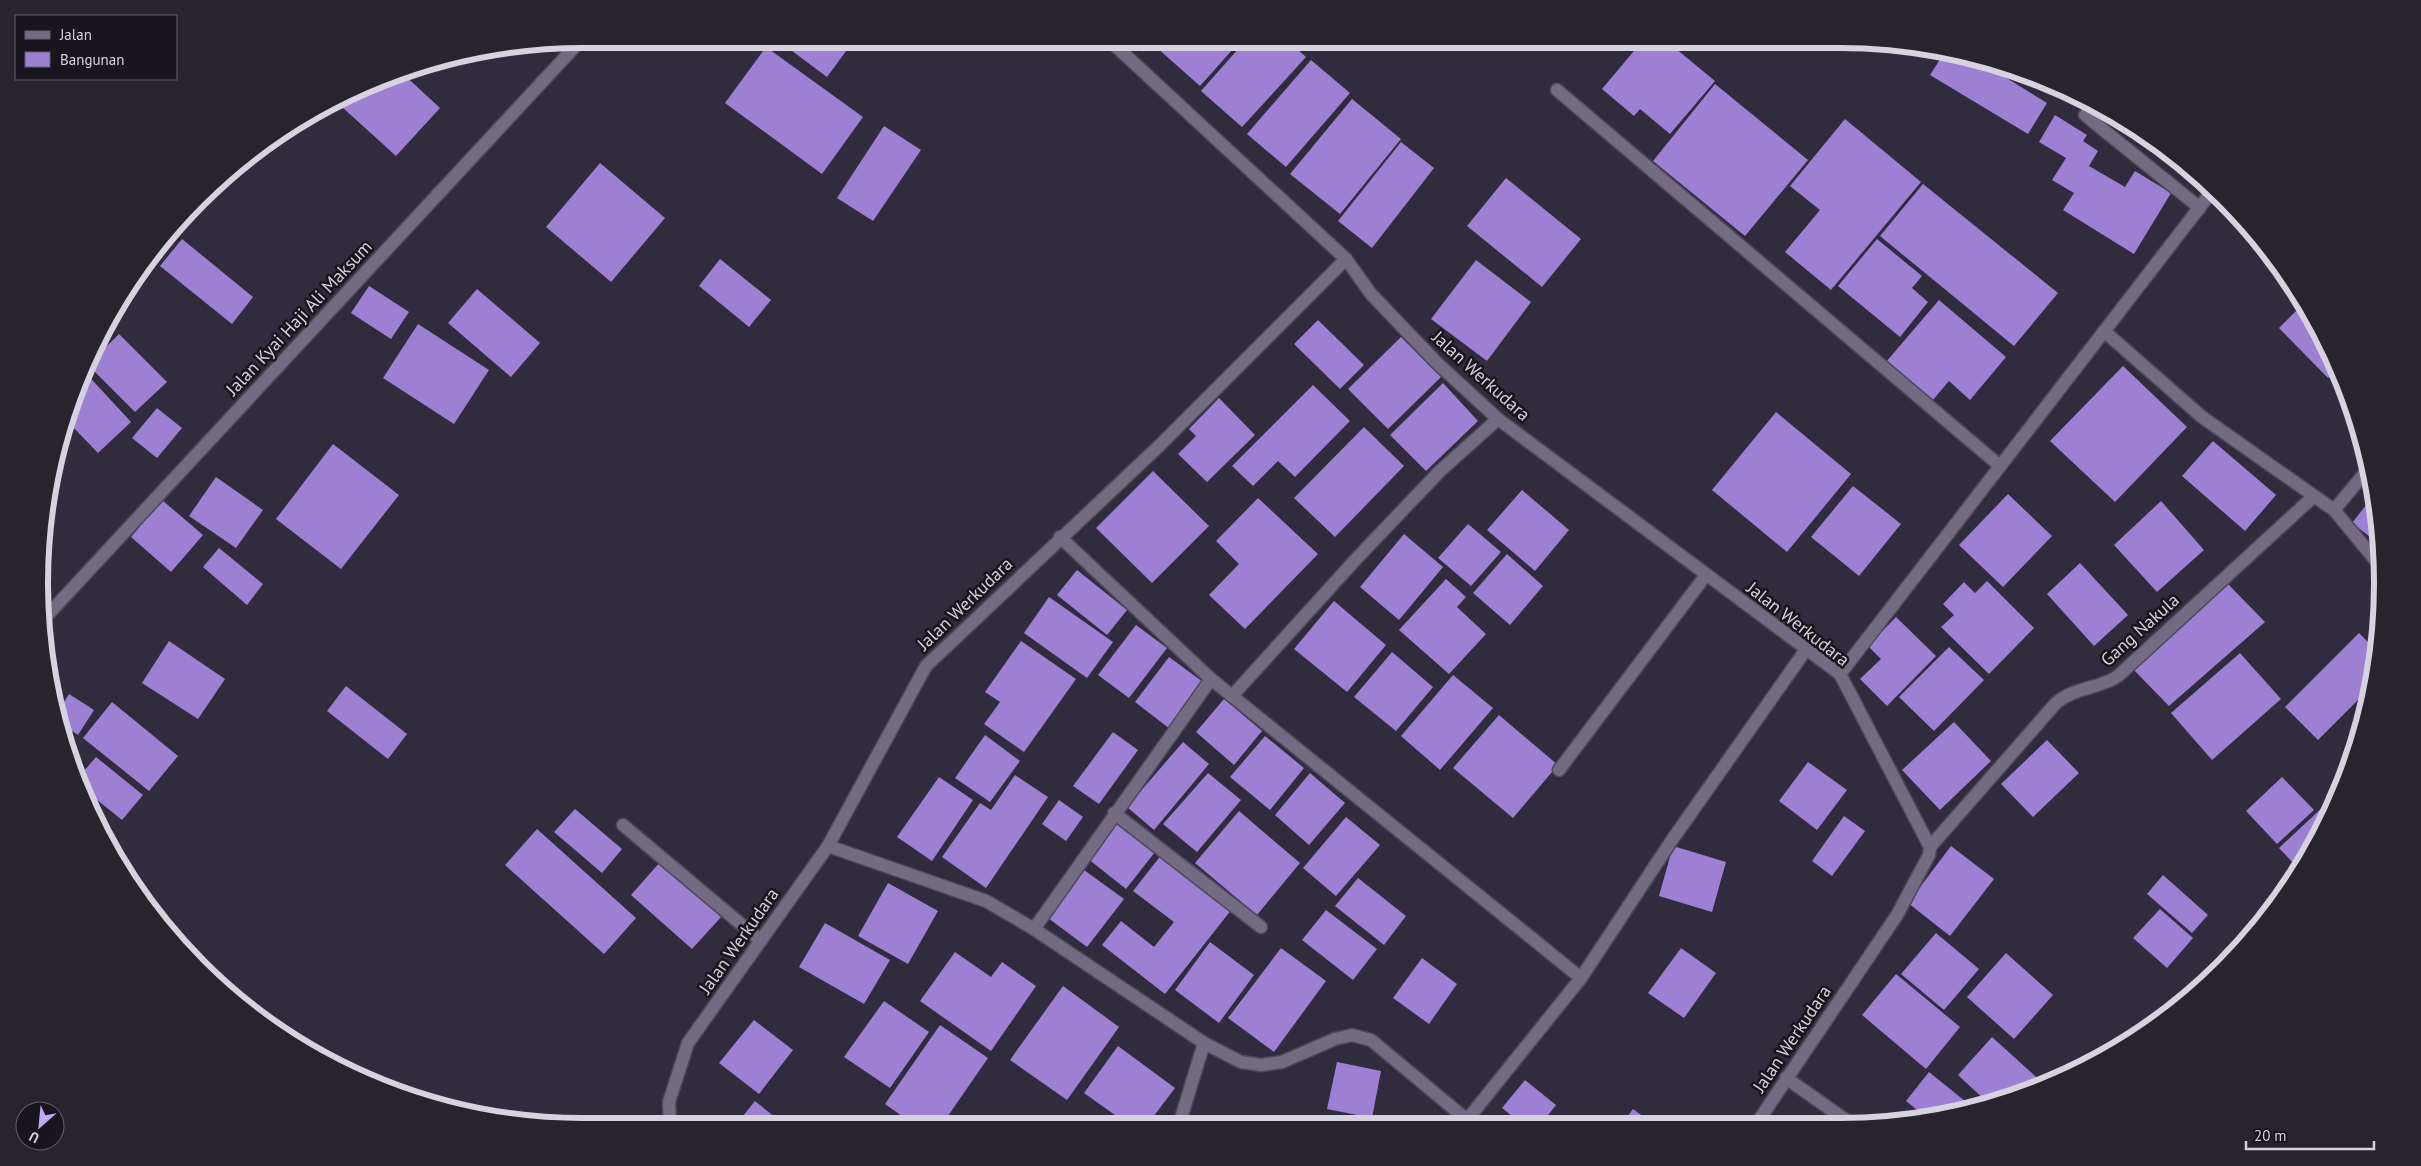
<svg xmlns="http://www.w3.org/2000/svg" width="2421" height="1166" font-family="'PT Sans',sans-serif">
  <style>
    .building { fill: #9d80d4 }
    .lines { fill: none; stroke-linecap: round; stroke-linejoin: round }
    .minor-casing { stroke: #4e4858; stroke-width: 15 }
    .minor { stroke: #726b81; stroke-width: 12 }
    .labels { text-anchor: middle; stroke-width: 5; stroke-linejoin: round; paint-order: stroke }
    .street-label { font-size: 18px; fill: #d6d2df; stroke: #18151e }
    .rim { fill: none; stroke: #d6d2df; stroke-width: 6 }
  </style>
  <rect width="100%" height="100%" fill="#312b3e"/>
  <!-- building -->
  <g class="building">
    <polygon points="776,39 855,39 827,77"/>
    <polygon points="1164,39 1242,39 1200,86 1156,47"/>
    <polygon points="1247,39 1286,39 1306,57 1242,127 1201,91"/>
    <polygon points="1644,39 1664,39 1715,81 1670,134 1640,109 1634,116 1602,89"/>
    <polygon points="766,47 863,117 822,174 725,103"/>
    <polygon points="1946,50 1995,65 1992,69 2047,103 2028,134 1930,75"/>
    <polygon points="1311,60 1350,93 1286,167 1247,134"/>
    <polygon points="400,71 440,108 396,156 342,107 357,91"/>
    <polygon points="1715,84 1808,160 1745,236 1653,161"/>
    <polygon points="1352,99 1401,139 1340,214 1290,174"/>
    <polygon points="2055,115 2087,135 2083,141 2098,151 2089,166 2125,187 2135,171 2171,193 2134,254 2063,210 2074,193 2052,180 2066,158 2039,142"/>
    <polygon points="1845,119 1921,182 1831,290 1785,252 1820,210 1790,186"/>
    <polygon points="884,126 921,150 873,221 837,198"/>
    <polygon points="1401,142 1434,168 1372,248 1338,221"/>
    <polygon points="600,163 665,218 611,282 546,227"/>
    <polygon points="1506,178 1581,239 1542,287 1467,226"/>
    <polygon points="1923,184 2058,293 2014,346 1880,236"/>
    <polygon points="182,239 253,297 232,324 160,266"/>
    <polygon points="1877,239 1922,276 1912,288 1928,302 1900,337 1838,286"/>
    <polygon points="720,259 771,300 749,327 699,286"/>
    <polygon points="1476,260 1531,302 1487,361 1431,319"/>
    <polygon points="369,286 409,312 391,339 351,313"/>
    <polygon points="477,289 540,343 511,377 448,323"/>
    <polygon points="1939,300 2006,357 1970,400 1949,381 1932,401 1886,362"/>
    <polygon points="2303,304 2338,369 2328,378 2279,328"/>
    <polygon points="1318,320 1364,365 1340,389 1294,344"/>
    <polygon points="418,324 489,370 454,424 383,378"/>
    <polygon points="119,334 167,382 135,412 88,365"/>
    <polygon points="1401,337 1441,377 1388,429 1348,389"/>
    <polygon points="2123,366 2187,427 2115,502 2050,441"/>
    <polygon points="83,370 131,422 98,453 66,420"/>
    <polygon points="1443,383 1478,421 1426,471 1390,435"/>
    <polygon points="1313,385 1350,421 1295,477 1278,461 1253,486 1232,466"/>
    <polygon points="1219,398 1255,435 1207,482 1178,454 1196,436 1189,429"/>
    <polygon points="157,408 182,428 157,458 132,438"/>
    <polygon points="1776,412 1851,474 1787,552 1712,490"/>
    <polygon points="1364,427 1404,466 1335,537 1294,498"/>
    <polygon points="2213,441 2276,495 2245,531 2182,476"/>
    <polygon points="333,444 399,495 341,569 276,519"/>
    <polygon points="1153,471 1209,526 1152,583 1096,528"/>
    <polygon points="216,477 263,510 236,548 189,516"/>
    <polygon points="1853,486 1901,524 1859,576 1811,537"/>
    <polygon points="1522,490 1569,530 1535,571 1487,530"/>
    <polygon points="2008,494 2052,536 2003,587 1959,545"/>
    <polygon points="2374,495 2378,543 2352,523"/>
    <polygon points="1258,498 1318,554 1245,629 1209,595 1239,564 1216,541"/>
    <polygon points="162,500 203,535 171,572 131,537"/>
    <polygon points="2161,501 2204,550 2157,592 2114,545"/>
    <polygon points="1468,524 1501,552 1471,586 1438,558"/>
    <polygon points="1404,534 1443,567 1399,620 1360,587"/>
    <polygon points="219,548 263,584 247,605 203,567"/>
    <polygon points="1507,554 1543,586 1510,625 1473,593"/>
    <polygon points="2080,563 2128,615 2094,646 2047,594"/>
    <polygon points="1077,570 1127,610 1107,635 1057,595"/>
    <polygon points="1446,579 1466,597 1457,607 1486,634 1449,674 1399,630"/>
    <polygon points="1987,581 2034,628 1989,674 1941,627 1954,615 1943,604 1964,582 1975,593"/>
    <polygon points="2227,583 2265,622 2169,706 2131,667"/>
    <polygon points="1049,597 1113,642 1087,678 1024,633"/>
    <polygon points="1334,601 1386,645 1347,692 1294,649"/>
    <polygon points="1896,617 1936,656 1887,706 1860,679 1881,659 1868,646"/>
    <polygon points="1136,625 1167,648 1129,698 1098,675"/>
    <polygon points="2359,633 2376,650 2372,686 2318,740 2285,707"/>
    <polygon points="169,641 225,679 198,719 142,683"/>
    <polygon points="1021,641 1076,679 1024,752 984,724 1000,702 985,692"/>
    <polygon points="1949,647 1984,680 1934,731 1899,697"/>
    <polygon points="1392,652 1433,687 1396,731 1354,697"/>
    <polygon points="2240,653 2281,699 2212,760 2171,713"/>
    <polygon points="1169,657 1203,682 1170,729 1135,702"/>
    <polygon points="1453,675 1493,708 1440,770 1401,736"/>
    <polygon points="49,684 61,692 53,703 51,693"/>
    <polygon points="346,686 407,734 388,759 327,711"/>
    <polygon points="69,694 94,710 78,735 57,721 56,715"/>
    <polygon points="1224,699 1262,731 1234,765 1196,732"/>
    <polygon points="112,702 178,756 149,791 83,738"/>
    <polygon points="1499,715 1558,765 1513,818 1453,768"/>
    <polygon points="1954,722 1991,761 1940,810 1902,770"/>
    <polygon points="1113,732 1138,750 1099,804 1073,786"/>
    <polygon points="985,735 1020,761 990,802 955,778"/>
    <polygon points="1265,736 1304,768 1270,810 1230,777"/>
    <polygon points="2047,740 2079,773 2033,817 2001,784"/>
    <polygon points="1183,742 1209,764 1154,830 1127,807"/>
    <polygon points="96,757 143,795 122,820 81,787 78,778"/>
    <polygon points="1808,762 1847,790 1817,830 1779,801"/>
    <polygon points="1208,773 1241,800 1197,852 1163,824"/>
    <polygon points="1310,773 1345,803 1309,845 1275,815"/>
    <polygon points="1015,775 1048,797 986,888 942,857 980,803 991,810"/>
    <polygon points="939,777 973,800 932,861 897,837"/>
    <polygon points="2282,777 2314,810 2277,844 2246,811"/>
    <polygon points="2345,778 2341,792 2334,804 2326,796"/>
    <polygon points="1059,800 1083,817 1066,841 1042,824"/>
    <polygon points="2325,805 2330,810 2297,867 2279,848"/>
    <polygon points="575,809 622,849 602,873 554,832"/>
    <polygon points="1239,811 1300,863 1257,915 1195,863"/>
    <polygon points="1844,816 1865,831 1832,876 1812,861"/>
    <polygon points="1346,817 1380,845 1336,896 1303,868"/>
    <polygon points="1116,821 1155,852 1126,889 1087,858"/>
    <polygon points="537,829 636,918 604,954 505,865"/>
    <polygon points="1673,846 1726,862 1712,912 1659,896"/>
    <polygon points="1951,846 1994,879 1950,936 1908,903"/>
    <polygon points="1162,854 1232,909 1165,994 1102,945 1121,921 1154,947 1174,922 1133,891"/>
    <polygon points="661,861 722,916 692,949 631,895"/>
    <polygon points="1084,870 1124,899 1087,947 1048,918"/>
    <polygon points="2163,875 2208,915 2192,933 2147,894"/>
    <polygon points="1358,878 1406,916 1384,945 1335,906"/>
    <polygon points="888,883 938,911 908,964 858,936"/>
    <polygon points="2160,909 2193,938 2167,968 2133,938"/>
    <polygon points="1326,910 1377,949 1353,980 1302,940"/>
    <polygon points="825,923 890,960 864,1004 799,967"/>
    <polygon points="1936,933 1979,969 1944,1010 1901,974"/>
    <polygon points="1210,942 1254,975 1219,1023 1175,990"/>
    <polygon points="1281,948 1326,981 1274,1052 1228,1018"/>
    <polygon points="1681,948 1716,973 1684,1018 1648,993"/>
    <polygon points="955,952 991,977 1002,962 1036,986 991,1051 920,1001"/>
    <polygon points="2006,953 2053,995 2014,1039 1967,997"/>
    <polygon points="1422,958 1457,984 1429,1024 1393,998"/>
    <polygon points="1896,974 1960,1027 1926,1069 1862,1015"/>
    <polygon points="1063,986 1119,1027 1067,1100 1010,1060"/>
    <polygon points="884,1001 929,1032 890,1088 844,1057"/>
    <polygon points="754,1020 793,1050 759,1094 719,1063"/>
    <polygon points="940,1025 988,1058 941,1126 916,1126 885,1104"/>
    <polygon points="1992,1037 2046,1086 1987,1102 1958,1075"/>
    <polygon points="1118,1046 1175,1088 1147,1125 1129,1125 1084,1093"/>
    <polygon points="1337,1062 1381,1071 1372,1118 1327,1109"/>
    <polygon points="1929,1072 1971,1106 1927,1118 1906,1101"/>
    <polygon points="1525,1080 1556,1105 1541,1124 1522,1124 1502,1108"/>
    <polygon points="755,1101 787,1127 734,1127"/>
    <polygon points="1633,1109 1652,1123 1622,1124"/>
  </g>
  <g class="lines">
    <defs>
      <g id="minor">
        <polyline points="1108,39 1346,259 1371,294 1437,363 1498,419 1840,674 1930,847 1929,855 1897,915 1757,1123"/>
        <polyline points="1557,90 2000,466"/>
        <polyline points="2085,115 2200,208"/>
        <polyline points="2104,331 2202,417 2334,510 2381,567"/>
        <polyline points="2334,510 2369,468"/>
        <polyline points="1060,537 1211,679 1581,978"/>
        <polyline points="42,621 582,39"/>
        <polyline points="1840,674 2213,190"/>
        <polyline points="1232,696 1357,558 1440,471 1498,419"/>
        <polyline points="1559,770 1706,575"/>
        <polyline points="1114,813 1261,927"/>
        <polyline points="623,825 761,941"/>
        <polyline points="828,846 986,901 1034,929 1204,1043 1241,1062 1261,1065 1282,1062 1335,1039 1352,1035 1371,1040 1472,1124"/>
        <path d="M1930,847L2056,703C2076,686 2100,689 2118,676L2313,497"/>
        <polyline points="1034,929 1211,679"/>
        <polyline points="1786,1078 1850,1123"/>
        <polyline points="1467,1120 1581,978 1672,840 1805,651"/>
        <polyline points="1179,1125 1204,1043"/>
        <polyline points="670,1127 669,1102 688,1043 828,846 926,666 1159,446 1346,259"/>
      </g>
    </defs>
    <!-- minor casing -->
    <use href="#minor" class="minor-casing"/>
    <!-- minor -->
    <use href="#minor" class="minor"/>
  </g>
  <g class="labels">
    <!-- street labels -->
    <g class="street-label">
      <text transform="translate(299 318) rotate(-47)" y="6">Jalan Kyai Haji Ali Maksum</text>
      <text transform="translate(1481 376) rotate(42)" y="6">Jalan Werkudara</text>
      <text transform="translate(965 604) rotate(-44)" y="6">Jalan Werkudara</text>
      <text transform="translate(1798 624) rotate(38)" y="6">Jalan Werkudara</text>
      <text transform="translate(2140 630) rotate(-42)" y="6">Gang Nakula</text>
      <text transform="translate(739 941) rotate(-55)" y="6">Jalan Werkudara</text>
      <text transform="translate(1792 1039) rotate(-56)" y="6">Jalan Werkudara</text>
    </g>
  </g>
  <!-- crop -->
  <path d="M0 0H2421V1166H0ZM583 48H1839A535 535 0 0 1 2374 583V583A535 535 0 0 1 1839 1118H583A535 535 0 0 1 48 583V583A535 535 0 0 1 583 48Z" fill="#27242d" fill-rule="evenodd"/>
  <path class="rim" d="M583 48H1839A535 535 0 0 1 2374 583V583A535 535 0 0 1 1839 1118H583A535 535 0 0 1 48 583V583A535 535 0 0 1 583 48Z"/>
  <!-- legend -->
  <rect x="15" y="15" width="162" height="65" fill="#18151e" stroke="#64616b"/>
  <rect x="25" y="31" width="25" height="8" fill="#726b81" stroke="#64616b"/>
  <text x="60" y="40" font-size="15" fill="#d6d2df">Jalan</text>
  <rect x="25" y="52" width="25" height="15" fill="#9d80d4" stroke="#64616b"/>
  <text x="60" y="65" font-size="15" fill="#d6d2df">Bangunan</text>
  <!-- north arrow -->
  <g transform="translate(40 1126) rotate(207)"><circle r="24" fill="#18151e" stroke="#64616b"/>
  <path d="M0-4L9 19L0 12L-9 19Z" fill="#c1a8f3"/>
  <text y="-8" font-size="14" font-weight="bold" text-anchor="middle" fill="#d6d2df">U</text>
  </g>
  <!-- scale -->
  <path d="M2246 1141v8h128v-8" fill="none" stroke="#d6d2df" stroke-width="2.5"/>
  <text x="2254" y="1141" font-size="15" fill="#d6d2df" stroke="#18151e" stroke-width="4" paint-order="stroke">20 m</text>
</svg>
